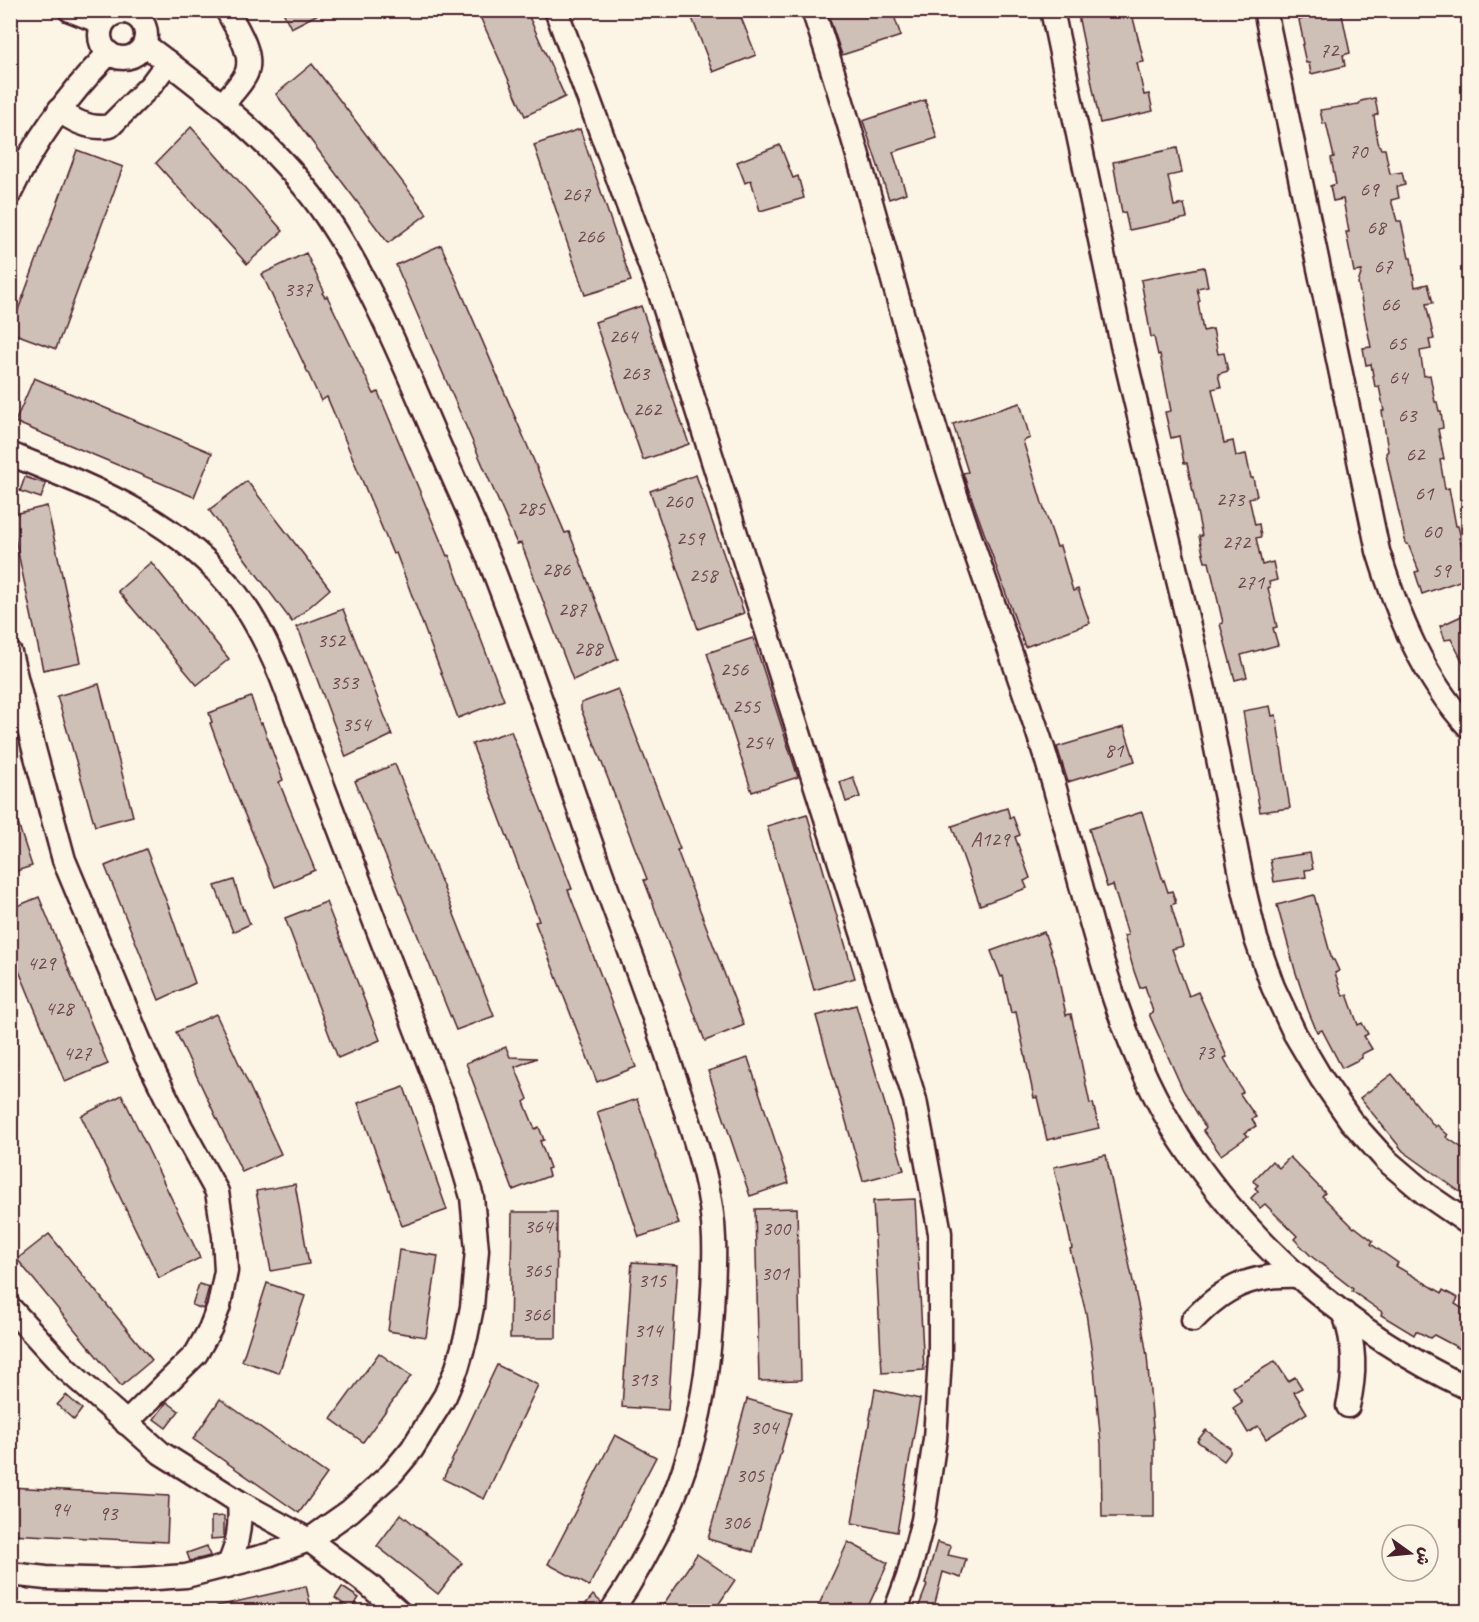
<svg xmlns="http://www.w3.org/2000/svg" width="1479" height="1622" font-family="Caveat,'Playpen Sans Arabic',sans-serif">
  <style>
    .building { fill: #cfc0b7; stroke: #4a1f2b; stroke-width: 1.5 }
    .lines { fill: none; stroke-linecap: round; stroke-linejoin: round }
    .minor-casing { stroke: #4a1f2b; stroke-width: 27 }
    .minor { stroke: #fcf5e5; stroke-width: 22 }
    .labels { text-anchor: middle; stroke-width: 4.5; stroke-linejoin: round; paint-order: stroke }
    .number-label { font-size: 21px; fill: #6b474e }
  </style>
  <rect width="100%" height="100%" fill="#fcf5e5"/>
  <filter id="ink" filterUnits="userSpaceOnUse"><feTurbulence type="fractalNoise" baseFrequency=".0167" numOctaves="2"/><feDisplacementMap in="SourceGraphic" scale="12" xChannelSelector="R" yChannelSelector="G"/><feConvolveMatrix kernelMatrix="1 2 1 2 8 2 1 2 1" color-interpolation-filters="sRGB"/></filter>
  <g filter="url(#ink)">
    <!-- building -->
    <g class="building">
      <polygon points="282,10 326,10 291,28"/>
      <polygon points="477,10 526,10 565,97 525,116"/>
      <polygon points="689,10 738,10 756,55 713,72"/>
      <polygon points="839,10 892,10 901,36 842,55 828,14"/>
      <polygon points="1077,10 1131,10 1144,62 1137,63 1144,95 1149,94 1153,111 1100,123"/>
      <polygon points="1301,10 1341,10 1350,53 1343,55 1345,66 1311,74 1309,63 1306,63 1302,45 1304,44 1299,20 1303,19"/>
      <polygon points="312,64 427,214 388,243 276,94"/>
      <polygon points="1375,98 1378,114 1374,116 1378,142 1381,149 1385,149 1390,174 1402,172 1405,185 1397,187 1399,198 1391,200 1397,221 1401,221 1409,258 1411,258 1415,287 1428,284 1433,303 1426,304 1434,339 1429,340 1431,349 1420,351 1424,376 1430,375 1435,402 1437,402 1439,411 1441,411 1443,428 1438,429 1444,459 1440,460 1445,489 1449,488 1456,526 1458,526 1461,538 1459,538 1468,566 1468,578 1422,594 1415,572 1419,571 1408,544 1406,544 1389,469 1386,453 1388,451 1382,411 1384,411 1379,386 1375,387 1371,364 1366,365 1363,348 1371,347 1358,283 1362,271 1354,272 1346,232 1349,232 1343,199 1333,201 1330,186 1336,184 1331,158 1334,157 1326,123 1323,124 1320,110 1359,104 1361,101"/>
      <polygon points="925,100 937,138 893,152 906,193 889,199 863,121"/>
      <polygon points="191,127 283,231 247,264 156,163"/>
      <polygon points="580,129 631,281 585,295 534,145"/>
      <polygon points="780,145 793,178 798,176 804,198 760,211 751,180 745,183 737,162"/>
      <polygon points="1177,148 1182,173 1168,176 1174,206 1184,204 1187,218 1129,230 1125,212 1122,213 1113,162"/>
      <polygon points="77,150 123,167 56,349 10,332"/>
      <polygon points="441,245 565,533 569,532 618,659 573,680 521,543 517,544 396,265"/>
      <polygon points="306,253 324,291 322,293 325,297 327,296 374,394 378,392 447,556 449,555 504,700 458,718 396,553 393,554 327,397 321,401 262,274"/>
      <polygon points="1204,267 1208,286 1197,288 1200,301 1198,302 1203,331 1213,329 1218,354 1224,353 1228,371 1218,374 1221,387 1212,389 1224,443 1233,441 1236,456 1246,454 1251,478 1253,478 1257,496 1249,498 1255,525 1259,524 1261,537 1256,538 1262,565 1273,562 1277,580 1269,582 1270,587 1268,588 1277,627 1273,628 1278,645 1241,655 1247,677 1235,680 1220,624 1223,623 1209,562 1205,562 1199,536 1202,536 1187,463 1184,463 1179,436 1171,438 1165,412 1171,411 1160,354 1158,355 1154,337 1151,337 1141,280"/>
      <polygon points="641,306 689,444 643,460 595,322"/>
      <polygon points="34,378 212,453 194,497 15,422"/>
      <polygon points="1020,403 1030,438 1023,441 1042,503 1057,547 1060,546 1073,591 1078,589 1090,623 1025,647 967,485 963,473 968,472 953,424"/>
      <polygon points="696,475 744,613 698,629 650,491"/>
      <polygon points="25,477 46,484 41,498 20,491"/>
      <polygon points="247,481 330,589 292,622 209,510"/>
      <polygon points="47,506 81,662 43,670 10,515"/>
      <polygon points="151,562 229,659 197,685 118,591"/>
      <polygon points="343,609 392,735 346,757 300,633 296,627"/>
      <polygon points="1468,613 1468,672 1451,639 1445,640 1440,626"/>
      <polygon points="753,638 798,777 752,792 707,653"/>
      <polygon points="99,684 133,816 95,826 57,696"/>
      <polygon points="618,689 680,849 677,850 744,1025 705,1041 644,880 647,879 581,709 581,703"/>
      <polygon points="251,697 260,724 262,723 283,780 279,782 315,870 275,887 237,796 210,723 212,722 209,713"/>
      <polygon points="1270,706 1272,716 1276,715 1290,808 1260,812 1243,711"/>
      <polygon points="1124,727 1135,761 1068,782 1057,747"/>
      <polygon points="511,731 572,889 568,890 636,1067 597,1082 535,922 539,921 472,744"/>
      <polygon points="395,764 494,1016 456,1030 355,781"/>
      <polygon points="853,777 860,797 846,802 840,782"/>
      <polygon points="10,808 13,808 32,866 10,873"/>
      <polygon points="1007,808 1010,818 1013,817 1020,835 1015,837 1030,878 1024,881 1027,888 980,905 952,826"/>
      <polygon points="1142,812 1163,881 1164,880 1168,892 1172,891 1176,903 1171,905 1183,946 1172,949 1189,996 1198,992 1227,1057 1224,1058 1243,1092 1240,1094 1256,1117 1252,1119 1256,1126 1245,1133 1248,1136 1221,1155 1203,1130 1206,1128 1183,1090 1149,1014 1153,1012 1145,986 1140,988 1134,971 1124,936 1128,935 1113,885 1107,887 1089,829"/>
      <polygon points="807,814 855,978 814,990 767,826"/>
      <polygon points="146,849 169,908 195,983 159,1000 105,866"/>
      <polygon points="1310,853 1313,869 1305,870 1306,877 1274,882 1270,859"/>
      <polygon points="234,880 243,910 244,909 250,924 233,932 215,886"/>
      <polygon points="1314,895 1332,960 1334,960 1339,971 1335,973 1343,996 1347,994 1358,1025 1362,1023 1368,1034 1364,1036 1372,1049 1362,1054 1362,1058 1342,1068 1322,1030 1317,1032 1308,1010 1295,970 1277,905"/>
      <polygon points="39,897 108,1064 65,1082 10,949 10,909"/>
      <polygon points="326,902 380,1040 338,1058 285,918"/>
      <polygon points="1044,932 1056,966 1066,1015 1071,1014 1090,1104 1093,1103 1099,1128 1047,1140 1037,1097 1034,1098 1016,1012 1011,1013 1003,976 1001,977 991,951"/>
      <polygon points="856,1005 904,1170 863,1181 816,1016"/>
      <polygon points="216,1014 281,1154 242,1172 176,1032"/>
      <polygon points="506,1047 510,1057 537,1058 515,1067 528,1099 524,1102 535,1129 539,1127 544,1140 540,1141 550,1168 547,1169 549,1176 513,1190 466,1063"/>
      <polygon points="748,1058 789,1183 750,1196 708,1071"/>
      <polygon points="1392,1074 1435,1127 1437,1125 1448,1135 1446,1137 1468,1152 1468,1185 1463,1194 1403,1151 1360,1098"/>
      <polygon points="404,1087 447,1210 402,1226 358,1103"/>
      <polygon points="122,1095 200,1258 159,1278 81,1116"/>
      <polygon points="637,1099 679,1224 639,1237 597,1112"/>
      <polygon points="1106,1155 1140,1314 1147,1356 1154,1439 1154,1517 1102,1517 1101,1444 1094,1368 1086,1313 1070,1249 1072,1248 1054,1167"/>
      <polygon points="1290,1157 1325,1193 1322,1196 1354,1228 1355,1227 1373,1241 1371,1244 1398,1263 1396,1266 1442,1293 1443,1290 1458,1298 1455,1304 1468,1312 1468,1353 1434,1335 1430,1338 1416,1331 1414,1335 1381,1315 1382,1312 1352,1291 1353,1289 1311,1256 1294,1239 1297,1236 1265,1204 1260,1208 1251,1198 1258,1191 1255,1188 1258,1185 1253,1181 1272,1161 1279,1168"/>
      <polygon points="295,1184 309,1264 271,1271 256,1191"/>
      <polygon points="915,1199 924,1370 882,1373 873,1201"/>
      <polygon points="797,1208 801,1380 759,1381 755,1209"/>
      <polygon points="512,1212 557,1212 556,1338 510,1338"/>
      <polygon points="49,1234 152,1360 121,1386 17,1259"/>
      <polygon points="399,1250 438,1256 426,1337 388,1331"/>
      <polygon points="632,1262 678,1265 668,1410 622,1407"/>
      <polygon points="267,1283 305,1296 279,1373 242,1361"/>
      <polygon points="199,1284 209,1287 203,1309 192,1305"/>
      <polygon points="379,1353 411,1376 363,1442 331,1419"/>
      <polygon points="1275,1361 1288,1381 1295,1377 1302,1388 1294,1392 1307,1413 1266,1439 1258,1426 1248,1433 1233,1408 1242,1402 1233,1387"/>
      <polygon points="497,1365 538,1385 484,1499 443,1479"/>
      <polygon points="875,1389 920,1399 897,1532 852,1523"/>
      <polygon points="66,1395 82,1409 74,1420 57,1405"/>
      <polygon points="220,1399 327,1474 299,1513 193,1439"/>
      <polygon points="747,1399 792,1412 753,1552 708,1539"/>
      <polygon points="167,1402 179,1411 166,1428 154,1419"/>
      <polygon points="1206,1430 1230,1448 1230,1453 1224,1461 1197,1441"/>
      <polygon points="615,1435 656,1457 589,1586 548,1564"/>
      <polygon points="10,1487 169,1496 167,1542 10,1534"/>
      <polygon points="401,1514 462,1563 438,1594 377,1546"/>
      <polygon points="224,1516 224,1538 211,1539 211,1517"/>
      <polygon points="848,1542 888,1563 866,1611 816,1611"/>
      <polygon points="937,1542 951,1546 948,1555 966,1559 961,1578 943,1572 933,1611 917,1611 927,1585 925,1584"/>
      <polygon points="207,1546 210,1556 190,1561 187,1553"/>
      <polygon points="697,1554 735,1580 714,1611 659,1611"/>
      <polygon points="306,1586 312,1611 217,1611 217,1606"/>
      <polygon points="342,1587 359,1598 351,1609 335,1598"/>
      <polygon points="593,1595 601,1602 598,1611 580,1611"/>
    </g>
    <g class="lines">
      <defs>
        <g id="minor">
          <polyline points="70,10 103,23"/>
          <polyline points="556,10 658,287 915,1100 940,1233 940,1358 935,1439 923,1520 908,1577 895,1612"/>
          <path d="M813,10C866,168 903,330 954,489C983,579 1018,668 1046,758C1085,886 1106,1023 1179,1138C1249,1246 1352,1334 1468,1388"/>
          <polyline points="1052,10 1122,345 1205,693 1244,889 1256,939 1273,987 1295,1034 1321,1078 1351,1121 1386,1160 1426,1194 1468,1223"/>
          <path d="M1265,10L1378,551C1397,613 1423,678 1468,726"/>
          <circle cx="123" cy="35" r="23"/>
          <path d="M145,45C212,95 281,148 328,219C371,284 402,359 433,431C451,473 471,516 489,559C533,670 569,784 610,897C636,968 663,1039 686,1112C699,1152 713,1196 714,1239C715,1263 713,1286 712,1309C706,1428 678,1513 611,1612"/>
          <path d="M222,105C230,95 241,85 246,74C255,54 236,28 227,10"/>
          <path d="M59,110C73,121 91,130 110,126L151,85L168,62"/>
          <path d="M10,193C35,140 68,95 108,54"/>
          <path d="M10,454C95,488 180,520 237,595C256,620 269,648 281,676L444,1103L472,1197L477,1250L472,1307L466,1337L457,1368L445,1396L412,1449L392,1473L350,1511L309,1540L268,1555L186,1576L127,1580L46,1578L10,1574"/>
          <polyline points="10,653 34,749 64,860 145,1054 181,1127 217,1192 224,1236 226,1271 219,1306 210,1329 196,1354 126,1423"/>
          <polyline points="10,1308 66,1369 161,1453 239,1502 309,1540 369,1585 399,1612"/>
          <path d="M1344,1313C1355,1345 1356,1373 1348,1406"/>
          <path d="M1193,1320C1225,1286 1252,1274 1299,1276"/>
          <path d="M228,1566C238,1545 241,1526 239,1502"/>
        </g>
      </defs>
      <!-- minor casing -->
      <use href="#minor" class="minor-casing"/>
      <!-- minor -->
      <use href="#minor" class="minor"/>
    </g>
  </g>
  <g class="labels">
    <!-- number labels -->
    <g class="number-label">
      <text x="1329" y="57">72</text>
      <text x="1358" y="158">70</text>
      <text x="1369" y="196">69</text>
      <text x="576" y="201">267</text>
      <text x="1376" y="234">68</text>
      <text x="590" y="243">266</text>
      <text x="1383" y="273">67</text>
      <text x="298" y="296">337</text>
      <text x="1390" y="311">66</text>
      <text x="623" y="343">264</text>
      <text x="1397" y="350">65</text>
      <text x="635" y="380">263</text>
      <text x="1398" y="384">64</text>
      <text x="647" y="416">262</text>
      <text x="1407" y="422">63</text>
      <text x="1415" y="461">62</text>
      <text x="1424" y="500">61</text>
      <text x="1230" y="506">273</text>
      <text x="678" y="508">260</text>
      <text x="531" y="515">285</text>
      <text x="1432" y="538">60</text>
      <text x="690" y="545">259</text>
      <text x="1236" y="549">272</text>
      <text x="556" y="576">286</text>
      <text x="1441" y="577">59</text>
      <text x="703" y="582">258</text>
      <text x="1250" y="589">271</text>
      <text x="572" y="616">287</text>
      <text x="331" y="647">352</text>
      <text x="588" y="655">288</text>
      <text x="734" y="676">256</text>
      <text x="344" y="689">353</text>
      <text x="746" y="713">255</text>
      <text x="356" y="731">354</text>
      <text x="758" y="749">254</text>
      <text x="1114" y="757">81</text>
      <text x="990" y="846">A129</text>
      <text x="41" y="970">429</text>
      <text x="59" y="1015">428</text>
      <text x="1205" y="1059">73</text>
      <text x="77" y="1060">427</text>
      <text x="538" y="1233">364</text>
      <text x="776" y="1235">300</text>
      <text x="537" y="1277">365</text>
      <text x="775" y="1280">301</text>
      <text x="652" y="1287">315</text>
      <text x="536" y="1321">366</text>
      <text x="648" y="1337">314</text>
      <text x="643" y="1386">313</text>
      <text x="764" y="1434">304</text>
      <text x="750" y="1482">305</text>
      <text x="60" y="1516">94</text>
      <text x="108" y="1520">93</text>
      <text x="736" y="1529">306</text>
    </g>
  </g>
  <!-- margin -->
  <rect width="1479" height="1622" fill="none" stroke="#fcf5e5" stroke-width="36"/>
  <rect x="18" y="18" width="1443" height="1586" fill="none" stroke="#4a1f2b" stroke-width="2" filter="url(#ink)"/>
  <!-- north arrow -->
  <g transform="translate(1410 1553) rotate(105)"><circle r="28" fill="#fcf5e5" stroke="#b59f9b" stroke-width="1.5"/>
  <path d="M0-4.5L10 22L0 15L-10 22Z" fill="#4a1f2b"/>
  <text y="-9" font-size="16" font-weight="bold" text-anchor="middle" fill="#4a1f2b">ش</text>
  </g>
</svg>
